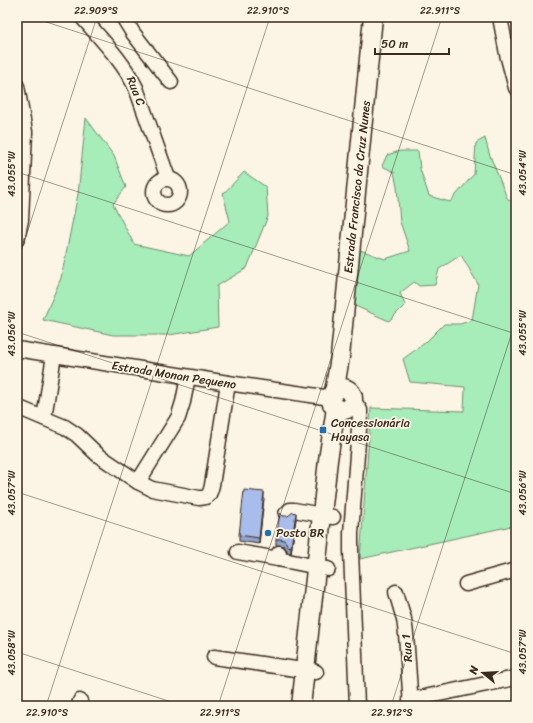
<svg xmlns="http://www.w3.org/2000/svg" width="533" height="723" font-family="Sriracha,sans-serif">
  <style>
    .green { fill: #a6edba; stroke: #708c6c }
    .lines { fill: none; stroke-linecap: round; stroke-linejoin: round }
    .minor-casing { stroke: #3b2a1e; stroke-width: 17 }
    .major-casing { stroke: #3b2a1e; stroke-width: 21 }
    .minor { stroke: #fcf5e5; stroke-width: 14 }
    .major { stroke: #fcf5e5; stroke-width: 18 }
    .wall { fill: #90a3ca; stroke: #3b2a1e }
    .shaded-wall { fill: #7684a4; stroke: #3b2a1e }
    .building { fill: #a8bdeb; stroke: #3b2a1e }
    .ticks { fill: none; stroke: #3b2a1e; stroke-width: 1; stroke-opacity: 0.45 }
    .poi-dot { fill: #1f6fb2; stroke: #fcf5e5; stroke-width: 1.5 }
    .labels { text-anchor: middle; stroke-width: 3.5; stroke-linejoin: round; paint-order: stroke }
    .street-label { font-size: 12px; fill: #3b2a1e; stroke: #fcf5e5 }
    .poi-label { font-size: 12px; fill: #3b2a1e; stroke: #fcf5e5; text-anchor: start }
    .neatline { fill: none; stroke: #3b2a1e; stroke-width: 1.5 }
    .ticks-label { font-size: 10px; text-anchor: middle; fill: #3b2a1e }
  </style>
  <rect width="100%" height="100%" fill="#fcf5e5"/>
  <filter id="ink" filterUnits="userSpaceOnUse"><feTurbulence type="fractalNoise" baseFrequency=".025" numOctaves="2"/><feDisplacementMap in="SourceGraphic" scale="8" xChannelSelector="R" yChannelSelector="G"/><feConvolveMatrix kernelMatrix="1 2 1 2 8 2 1 2 1" color-interpolation-filters="sRGB"/></filter>
  <g filter="url(#ink)">
    <!-- green -->
    <g class="green">
      <polygon points="86,118 114,156 126,187 113,204 134,244 189,256 230,221 223,194 244,172 266,187 268,216 247,268 217,286 218,327 169,335 113,335 43,320 61,278 78,194"/>
      <polygon points="485,138 489,153 507,198 516,206 516,525 360,559 371,408 464,411 465,387 410,382 403,359 426,342 444,324 460,324 472,320 478,284 461,255 439,269 435,285 419,286 414,282 400,293 405,305 389,321 353,305 360,250 385,259 410,251 400,222 397,187 394,172 382,166 387,155 400,151 418,151 420,169 429,196 450,202 474,174 476,143"/>
    </g>
    <g class="lines">
      <defs>
        <g id="minor">
          <path d="M82,17C101,39 123,61 136,88L168,178"/>
          <polyline points="123,17 133,33 171,82"/>
          <polyline points="500,17 507,54 516,88"/>
          <polyline points="17,86 25,132 21,220 17,239"/>
          <circle cx="167" cy="192" r="13"/>
          <polyline points="17,349 228,383 331,398"/>
          <polyline points="353,400 360,410 360,416 351,533 351,551 357,706"/>
          <path d="M17,407L65,427L77,435L98,455L138,482L152,489L199,498C209,498 210,494 212,485L228,383"/>
          <polyline points="44,418 54,355"/>
          <polyline points="138,482 178,418 183,402 188,377"/>
          <polyline points="286,514 290,510 294,510 333,517"/>
          <polyline points="238,552 278,559"/>
          <polyline points="279,553 278,559 328,569"/>
          <polyline points="466,584 516,570"/>
          <polyline points="396,592 404,619 406,634 411,706"/>
          <polyline points="214,657 316,672"/>
          <polyline points="410,700 515,678"/>
          <polyline points="79,706 80,701"/>
        </g>
        <g id="major">
          <circle cx="342" cy="399" r="11"/>
          <polyline points="334,393 340,357 373,17"/>
          <polyline points="301,706 328,460 336,408"/>
        </g>
      </defs>
      <!-- minor casing -->
      <use href="#minor" class="minor-casing"/>
      <!-- major casing -->
      <use href="#major" class="major-casing"/>
      <!-- minor -->
      <use href="#minor" class="minor"/>
      <!-- major -->
      <use href="#major" class="major"/>
    </g>
    <!-- wall -->
    <g class="wall">
      <polygon points="264,498 259,544 239,541 239,535"/>
      <polygon points="283,516 296,519 291,553 287,552 287,550 284,546 280,545 276,545 276,539"/>
    </g>
    <!-- shaded-wall -->
    <g class="shaded-wall">
      <polygon points="264,492 264,498 259,544 259,538"/>
      <polygon points="296,513 296,519 291,553 291,547"/>
    </g>
    <!-- building -->
    <g class="building">
      <polygon points="244,490 264,492 259,538 239,535"/>
      <polygon points="293,512 296,513 291,547 287,546 287,544 284,540 280,539 276,539 280,513 283,516 288,516"/>
    </g>
  </g>
  <!-- ticks -->
  <path class="ticks" d="M31,17L516,175M17,172L516,334M17,264L97,17M17,332L516,494M17,492L516,654M17,652L184,706M46,706L270,17M218,706L442,17M391,706L516,320"/>
  <!-- markers -->
  <g class="poi-dot">
    <rect x="319" y="426" width="8" height="8" rx="2"/>
    <circle cx="268" cy="533" r="4"/>
  </g>
  <g class="labels">
    <!-- street labels -->
    <g class="street-label">
      <text transform="translate(136 91) rotate(67)" y="4">Rua C</text>
      <text transform="translate(357 187) rotate(-84)" y="4">Estrada Francisco da Cruz Nunes</text>
      <text transform="translate(174 375) rotate(9)" y="4">Estrada Monan Pequeno</text>
      <text transform="translate(407 648) rotate(-94)" y="4">Rua 1</text>
    </g>
    <!-- poi labels -->
    <g class="poi-label">
      <text x="331" y="427">Concessionária<tspan x="331" dy="14">Hayasa</tspan></text>
      <text x="276" y="537">Posto BR</text>
    </g>
  </g>
  <!-- margin -->
  <rect width="533" height="723" fill="none" stroke="#fcf5e5" stroke-width="44"/>
  <!-- north arrow -->
  <g transform="translate(483 673) rotate(288)" stroke="#fcf5e5" stroke-width="3" paint-order="stroke">
  <path d="M0-3L7 15L0 10L-7 15Z" fill="#3b2a1e"/>
  <text y="-6" font-size="11" font-weight="bold" text-anchor="middle" fill="#3b2a1e">N</text>
  </g>
  <!-- scale -->
  <path d="M375 48v6h74v-6" fill="none" stroke="#3b2a1e" stroke-width="2"/>
  <text x="381" y="48" font-size="12" fill="#3b2a1e" stroke="#fcf5e5" stroke-width="3" paint-order="stroke">50 m</text>
  <rect x="22" y="22" width="489" height="679" class="neatline"/>
  <g class="ticks-label">
    <text x="96" y="14">22.909°S</text>
    <text x="268" y="14">22.910°S</text>
    <text x="440" y="14">22.911°S</text>
    <text transform="translate(522 173) rotate(-90)" y="4">43.054°W</text>
    <text transform="translate(11 174) rotate(-90)" y="4">43.055°W</text>
    <text transform="translate(522 333) rotate(-90)" y="4">43.055°W</text>
    <text transform="translate(11 334) rotate(-90)" y="4">43.056°W</text>
    <text transform="translate(522 493) rotate(-90)" y="4">43.056°W</text>
    <text transform="translate(11 493) rotate(-90)" y="4">43.057°W</text>
    <text transform="translate(522 652) rotate(-90)" y="4">43.057°W</text>
    <text transform="translate(11 653) rotate(-90)" y="4">43.058°W</text>
    <text x="47" y="716">22.910°S</text>
    <text x="220" y="716">22.911°S</text>
    <text x="392" y="716">22.912°S</text>
  </g>
</svg>
